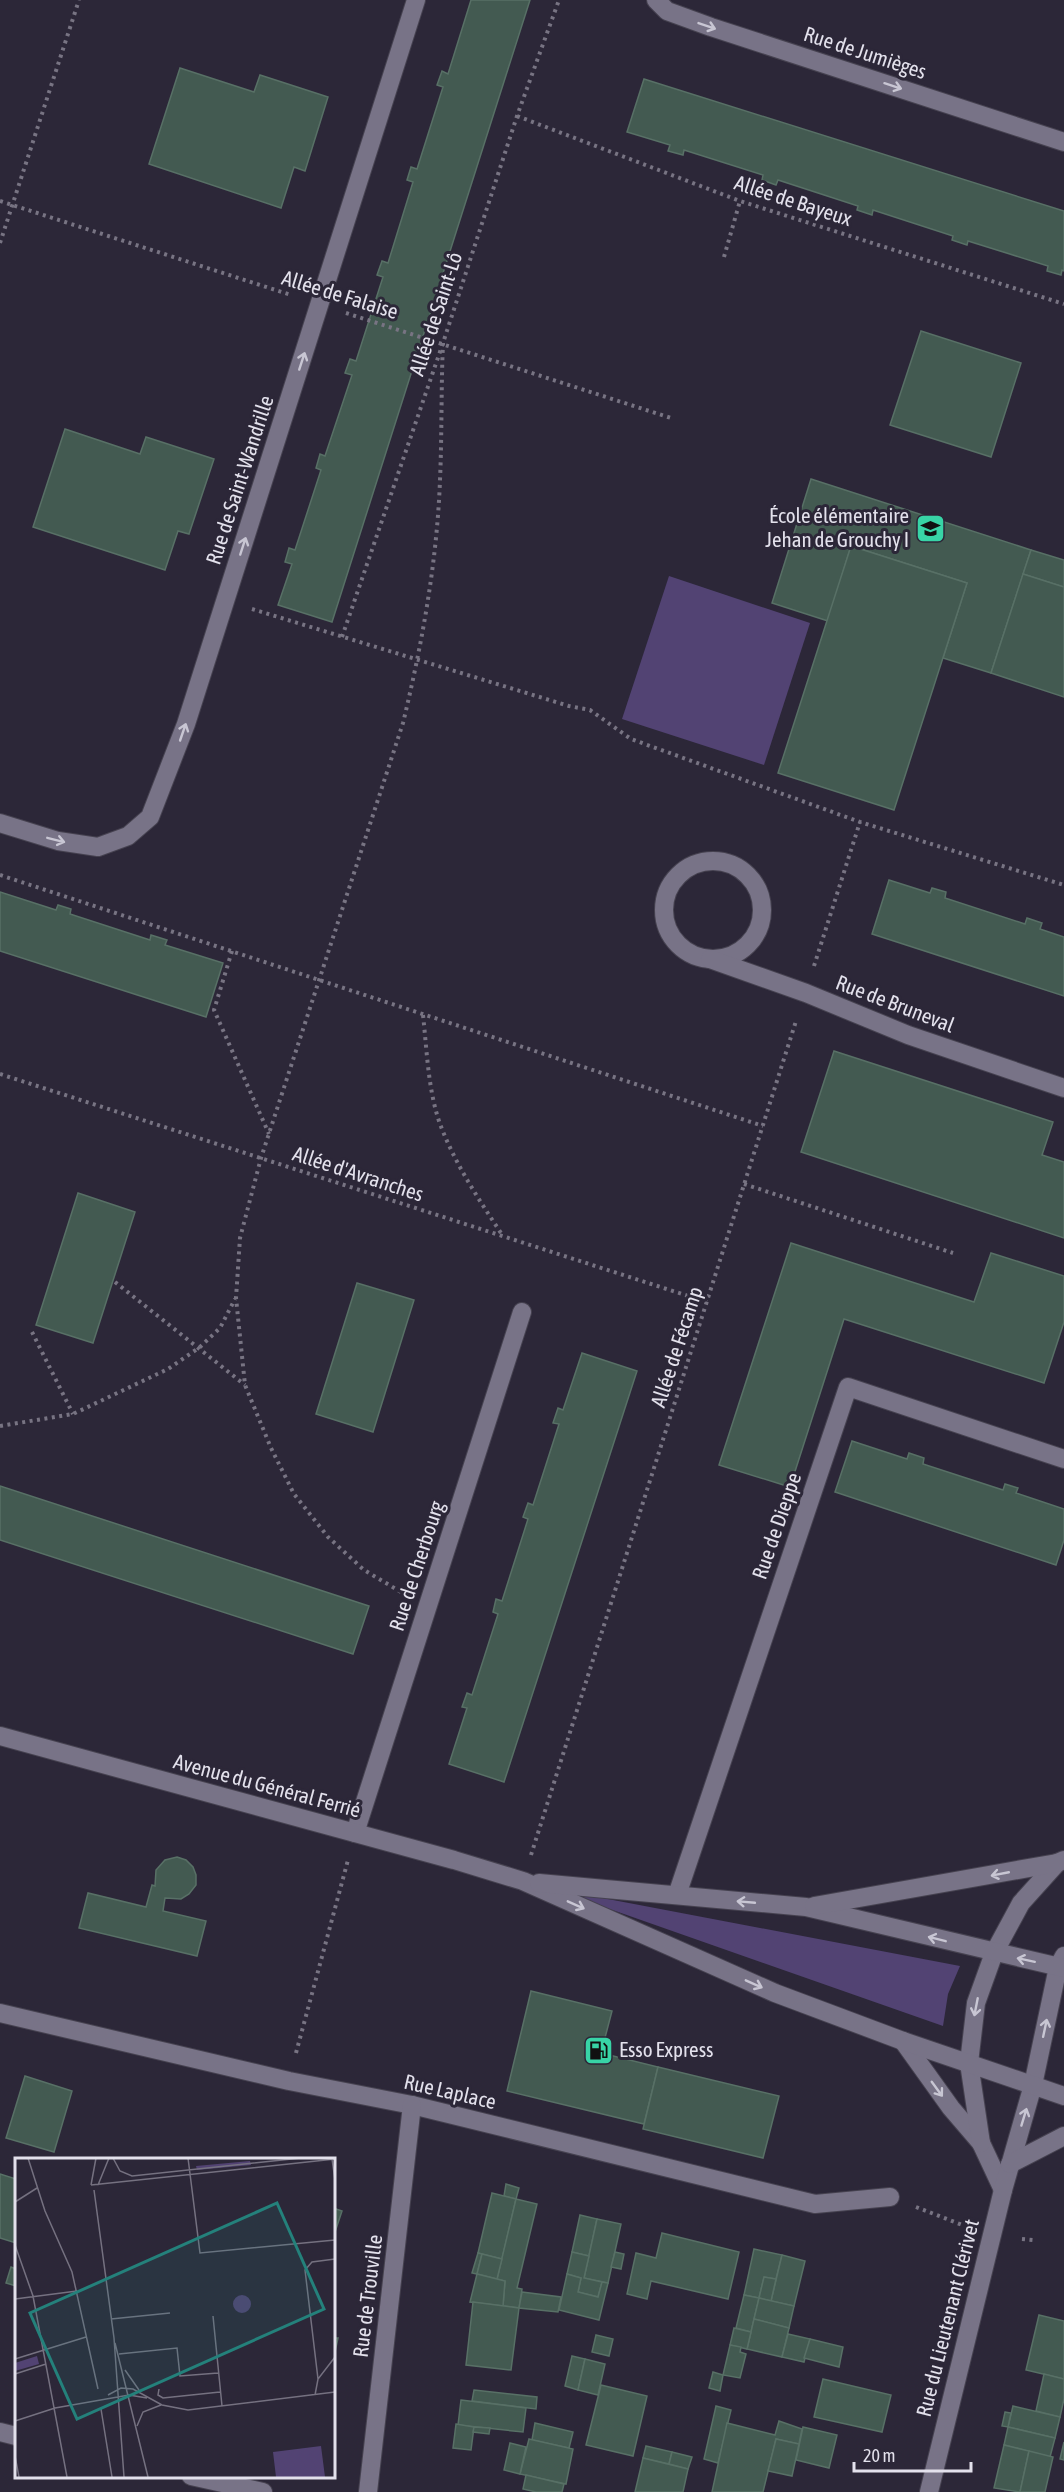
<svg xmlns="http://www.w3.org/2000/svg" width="1064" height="2492" font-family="'Asap Condensed',sans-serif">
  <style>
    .green { fill: #524373 }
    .building { fill: #435a51; stroke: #587066; stroke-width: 1.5 }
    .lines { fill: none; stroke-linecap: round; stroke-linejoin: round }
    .street-casing { stroke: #464250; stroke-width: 20 }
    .secondary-casing { stroke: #464250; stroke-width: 20 }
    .path { stroke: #787483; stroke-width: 4; stroke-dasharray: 3 4.5; stroke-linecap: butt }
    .street { stroke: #787387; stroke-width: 18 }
    .secondary { stroke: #787387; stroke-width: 18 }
    .oneway { stroke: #c8c6d3 }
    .labels { text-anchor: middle; stroke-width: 6; stroke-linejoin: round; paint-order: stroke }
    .street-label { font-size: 21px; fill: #e3e1ec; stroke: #2c2738 }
    .poi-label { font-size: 21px; fill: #e3e1ec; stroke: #2c2738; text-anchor: end }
    .inset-road { fill: none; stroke: #757180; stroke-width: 1.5 }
    .view { fill: #24817b; fill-opacity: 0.15; stroke: #24817b; stroke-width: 3 }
    .inset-edge { fill: none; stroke: #e3e1ec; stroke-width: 3 }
  </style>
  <rect width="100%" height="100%" fill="#2c2738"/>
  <!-- green -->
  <g class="green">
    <polygon points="669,576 810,623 764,765 622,719"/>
    <polygon points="550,1888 960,1966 948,1994 943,2026"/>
  </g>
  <!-- building -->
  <g class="building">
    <polygon points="471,0 530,0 332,622 278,605 292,564 285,562 289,548 295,550 321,470 316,468 320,454 325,456 352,375 345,373 350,359 356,361 383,277 377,275 382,261 388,263 413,182 407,180 411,167 417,169 443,87 437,85 442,71 448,74"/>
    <polygon points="180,68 254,92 260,75 328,97 305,171 294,167 281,208 149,164"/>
    <polygon points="644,79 1064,211 1064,271 1062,270 1061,275 1047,271 1048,266 968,241 967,245 952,240 953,236 873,210 872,215 857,210 858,206 778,180 776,185 762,180 763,175 684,150 683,155 668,151 670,145 627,132"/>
    <polygon points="921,331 1021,363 991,457 890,425"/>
    <polygon points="65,429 140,454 146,437 214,459 189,534 178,531 165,570 33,527"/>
    <polygon points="811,479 1031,550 991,673 943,658 967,583 851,546 828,621 772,603"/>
    <polygon points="851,546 967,583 894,810 778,773"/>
    <polygon points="1031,550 1064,560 1064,587 1023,574"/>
    <polygon points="1023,574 1064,587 1064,697 991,673"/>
    <polygon points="889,880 930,893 932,888 946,892 945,898 1025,924 1027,918 1042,923 1040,929 1064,937 1064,996 872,934"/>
    <polygon points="0,892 56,910 58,905 71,909 70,914 150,940 151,935 167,940 165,945 223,963 206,1017 0,951"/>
    <polygon points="834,1051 1053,1122 1042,1155 1064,1162 1064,1238 801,1152"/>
    <polygon points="78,1193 135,1212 93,1343 36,1325"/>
    <polygon points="791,1243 974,1302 991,1253 1064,1276 1064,1322 1044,1383 844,1319 790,1487 719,1465"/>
    <polygon points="357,1283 414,1300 373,1432 316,1414"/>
    <polygon points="582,1353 637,1371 504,1782 449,1764 467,1708 462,1707 467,1693 472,1695 498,1614 493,1612 496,1599 502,1601 528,1519 523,1517 528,1503 533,1505 559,1424 553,1423 558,1408 563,1410"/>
    <polygon points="852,1441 907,1459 909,1453 924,1458 923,1464 1003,1490 1005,1484 1018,1488 1016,1493 1064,1509 1064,1540 1056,1565 835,1492"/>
    <polygon points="0,1486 369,1606 353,1654 0,1540"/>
    <polygon points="177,1857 186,1860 193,1867 196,1875 196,1885 189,1894 181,1899 165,1898 163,1911 206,1921 197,1956 79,1928 88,1893 146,1907 152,1885 155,1886 156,1870 165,1860"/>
    <polygon points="531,1991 612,2011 601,2053 658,2067 644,2124 507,2091"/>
    <polygon points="658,2067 779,2096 763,2158 643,2129"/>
    <polygon points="25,2076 72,2091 54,2152 6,2138"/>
    <polygon points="0,2174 16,2179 16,2243 0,2238"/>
    <polygon points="506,2184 519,2188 516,2199 504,2196"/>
    <polygon points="492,2193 516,2199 502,2259 478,2253"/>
    <polygon points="516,2199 537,2204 517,2288 522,2289 519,2308 503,2306 505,2281 497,2279"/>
    <polygon points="333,2208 342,2211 333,2238"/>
    <polygon points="580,2215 597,2219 589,2256 572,2252"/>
    <polygon points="597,2219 621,2224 608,2283 584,2278"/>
    <polygon points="662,2233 739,2252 728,2299 651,2281 647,2299 627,2294 636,2253 656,2258"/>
    <polygon points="754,2249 782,2255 776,2279 764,2277 759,2298 744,2295"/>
    <polygon points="572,2252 589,2256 584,2278 602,2282 598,2297 578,2292 581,2278 567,2274"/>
    <polygon points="615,2252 624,2254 621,2269 611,2267"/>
    <polygon points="478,2253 482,2254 477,2274 472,2273"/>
    <polygon points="482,2254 502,2259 497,2279 477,2274"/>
    <polygon points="782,2255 805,2261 794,2306 771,2301"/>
    <polygon points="11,2267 16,2269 16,2286 6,2283"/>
    <polygon points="477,2274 505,2281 503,2306 470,2302"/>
    <polygon points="567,2274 581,2278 578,2292 598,2297 602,2282 608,2283 599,2320 559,2310"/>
    <polygon points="764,2277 776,2279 771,2301 759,2298"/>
    <polygon points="522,2292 561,2297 558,2312 519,2308"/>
    <polygon points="744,2295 759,2298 751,2332 736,2328"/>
    <polygon points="759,2298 794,2306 789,2328 754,2319"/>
    <polygon points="473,2302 519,2308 511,2370 466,2365"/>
    <polygon points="1039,2315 1064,2321 1064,2379 1026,2370"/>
    <polygon points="754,2319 789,2328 782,2357 747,2349"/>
    <polygon points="734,2328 751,2332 747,2349 730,2345"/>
    <polygon points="788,2334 810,2339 804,2362 782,2357"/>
    <polygon points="596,2335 613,2339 609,2356 592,2352"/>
    <polygon points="333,2338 338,2338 333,2361"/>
    <polygon points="810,2339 843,2347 839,2367 804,2358"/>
    <polygon points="730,2345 741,2347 740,2352 746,2354 740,2378 723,2375"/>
    <polygon points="572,2356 585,2359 578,2390 565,2386"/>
    <polygon points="585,2359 605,2364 598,2395 578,2390"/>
    <polygon points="713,2372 723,2375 720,2391 709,2388"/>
    <polygon points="1044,2374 1064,2379 1064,2399 1060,2417 1036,2411"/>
    <polygon points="823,2379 891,2395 882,2432 814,2417"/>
    <polygon points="601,2385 647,2396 633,2456 586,2445"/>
    <polygon points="474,2390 537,2397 536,2409 472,2401"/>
    <polygon points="461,2400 526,2408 523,2432 458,2425"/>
    <polygon points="716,2406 731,2410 718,2463 704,2459"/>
    <polygon points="1013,2406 1060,2417 1055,2438 1008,2427"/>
    <polygon points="1005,2412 1011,2413 1008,2427 1002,2426"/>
    <polygon points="779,2421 802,2429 799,2444 776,2439 763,2492 712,2492 727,2423 775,2435"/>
    <polygon points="535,2423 573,2432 569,2448 532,2440"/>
    <polygon points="456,2424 474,2427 471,2450 453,2448"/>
    <polygon points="474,2427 490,2428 489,2434 473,2432"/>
    <polygon points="803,2427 837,2435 829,2468 796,2460"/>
    <polygon points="1008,2427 1055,2438 1050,2457 1004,2445"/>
    <polygon points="529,2439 573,2449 566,2484 520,2474"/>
    <polygon points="776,2439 799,2444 792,2476 768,2471"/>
    <polygon points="1064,2442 1064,2460 1060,2459"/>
    <polygon points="510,2443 526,2447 520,2474 504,2470"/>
    <polygon points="1004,2445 1029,2451 1020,2492 994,2488"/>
    <polygon points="646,2446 672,2452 669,2464 643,2458"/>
    <polygon points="1029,2451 1053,2457 1045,2492 1020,2492"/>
    <polygon points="672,2452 692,2457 688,2469 669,2464"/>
    <polygon points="643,2458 688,2469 683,2492 635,2492"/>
    <polygon points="526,2475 564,2484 562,2492 536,2492 523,2489"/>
  </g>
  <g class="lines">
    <defs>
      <g id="street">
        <polyline points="656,0 667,11 711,27 1064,142"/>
        <polyline points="0,823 58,841 98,847 128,836 150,817 186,724 416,0"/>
        <circle cx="713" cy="910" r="49"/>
        <polyline points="710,959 806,993 908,1035 1064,1088"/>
        <polyline points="355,1833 522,1312"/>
        <polyline points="677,1895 848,1387 1064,1459"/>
        <polyline points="0,2013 289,2081 412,2105 815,2204 890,2197"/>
        <polyline points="903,2041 951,2108 981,2143 1003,2190"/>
        <polyline points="981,2143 969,2063 976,2003 994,1953 1021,1903 1057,1863 1064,1860"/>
        <polyline points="0,2432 16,2436"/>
        <polyline points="191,2476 263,2492"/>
        <polyline points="368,2492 412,2105"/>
        <polyline points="929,2492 1003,2190 1033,2085 1058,1967 1064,1956"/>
      </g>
      <g id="secondary">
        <polyline points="0,1736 454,1860 523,1881 775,1993 903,2041 1064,2096"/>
        <polyline points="539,1883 806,1907 1064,1968"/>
        <polyline points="814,1906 1057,1863"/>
        <polyline points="1010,2164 1064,2136"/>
      </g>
    </defs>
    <!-- street casing -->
    <use href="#street" class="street-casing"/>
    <!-- secondary casing -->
    <use href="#secondary" class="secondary-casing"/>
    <!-- path -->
    <g class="path">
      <polyline points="517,116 740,201 1064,304"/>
      <polyline points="0,201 291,295"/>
      <polyline points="0,243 79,0"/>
      <polyline points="724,257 740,201"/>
      <polyline points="346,313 671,418"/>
      <polyline points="252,609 569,706 590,710 631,739 860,822 1064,885"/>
      <polyline points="342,637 443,343 517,116 559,0"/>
      <polyline points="0,875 763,1126"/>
      <polyline points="232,951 214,1010 269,1134"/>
      <polyline points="814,966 860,822"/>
      <path d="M423,1015C427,1051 428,1090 440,1124C455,1164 479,1200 503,1236"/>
      <polyline points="0,1074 707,1302"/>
      <polyline points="744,1184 953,1253"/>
      <polyline points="115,1282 245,1385"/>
      <polyline points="32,1332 73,1414"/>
      <polyline points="0,1426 73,1414 168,1369 200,1347 220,1328 235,1299"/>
      <path d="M401,1592L364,1570L328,1537L294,1494L271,1448L245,1385L236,1298L240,1238L261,1158L403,723C422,644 437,562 440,480C442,434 441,388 443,343"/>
      <polyline points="531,1855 796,1021"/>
      <polyline points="296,2053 348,1860"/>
      <polyline points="916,2207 965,2226"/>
      <polyline points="1022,2239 1033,2240"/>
    </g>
    <!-- street -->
    <use href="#street" class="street"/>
    <!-- secondary -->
    <use href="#secondary" class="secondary"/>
  </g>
  <!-- one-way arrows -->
  <defs><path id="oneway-shaft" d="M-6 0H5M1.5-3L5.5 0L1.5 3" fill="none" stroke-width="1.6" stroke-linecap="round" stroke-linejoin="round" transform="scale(1.5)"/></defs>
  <g class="oneway">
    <use href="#oneway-shaft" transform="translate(707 26) rotate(19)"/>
    <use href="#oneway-shaft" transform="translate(893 86) rotate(18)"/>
    <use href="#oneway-shaft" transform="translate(302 361) rotate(-72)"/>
    <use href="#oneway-shaft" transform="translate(243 546) rotate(-72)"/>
    <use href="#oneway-shaft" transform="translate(183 732) rotate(-71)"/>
    <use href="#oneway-shaft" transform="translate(56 840) rotate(14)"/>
    <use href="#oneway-shaft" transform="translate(1000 1874) rotate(169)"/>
    <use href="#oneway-shaft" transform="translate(746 1902) rotate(-175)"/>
    <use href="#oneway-shaft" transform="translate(576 1905) rotate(24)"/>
    <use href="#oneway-shaft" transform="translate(937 1939) rotate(-166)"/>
    <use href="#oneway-shaft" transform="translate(1026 1960) rotate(-168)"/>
    <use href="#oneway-shaft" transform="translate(754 1984) rotate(24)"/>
    <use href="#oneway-shaft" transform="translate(976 2007) rotate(101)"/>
    <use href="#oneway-shaft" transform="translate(1045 2028) rotate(-78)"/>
    <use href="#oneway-shaft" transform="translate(937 2089) rotate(54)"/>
    <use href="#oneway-shaft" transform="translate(1024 2117) rotate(-73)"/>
  </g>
  <!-- icons -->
  <defs>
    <symbol id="school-square" viewBox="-11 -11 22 22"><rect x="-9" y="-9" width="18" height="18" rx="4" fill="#38d4a6" stroke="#2c2738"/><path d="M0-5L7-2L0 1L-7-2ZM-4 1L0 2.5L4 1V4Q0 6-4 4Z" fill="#111"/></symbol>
    <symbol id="fuel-square" viewBox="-11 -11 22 22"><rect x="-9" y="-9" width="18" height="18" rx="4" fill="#38d4a6" stroke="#2c2738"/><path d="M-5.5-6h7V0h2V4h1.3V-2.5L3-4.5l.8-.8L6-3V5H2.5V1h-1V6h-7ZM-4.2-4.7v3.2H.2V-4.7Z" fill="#111"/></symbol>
  </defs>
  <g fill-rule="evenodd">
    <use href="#school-square" x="914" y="512" width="33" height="33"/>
    <use href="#fuel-square" x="582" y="2034" width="33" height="33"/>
  </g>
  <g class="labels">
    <!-- street labels -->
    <g class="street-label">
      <text transform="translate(865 53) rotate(18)" y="7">Rue de Jumièges</text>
      <text transform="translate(793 201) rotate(18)" y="7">Allée de Bayeux</text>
      <text transform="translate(340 295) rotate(17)" y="7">Allée de Falaise</text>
      <text transform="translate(436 314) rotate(-72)" y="7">Allée de Saint-Lô</text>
      <text transform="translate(240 480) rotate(-72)" y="7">Rue de Saint-Wandrille</text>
      <text transform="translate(895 1004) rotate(21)" y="7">Rue de Bruneval</text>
      <text transform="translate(358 1174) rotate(18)" y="7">Allée d'Avranches</text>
      <text transform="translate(677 1347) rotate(-72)" y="7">Allée de Fécamp</text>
      <text transform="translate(777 1526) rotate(-71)" y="7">Rue de Dieppe</text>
      <text transform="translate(417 1566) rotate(-72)" y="7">Rue de Cherbourg</text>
      <text transform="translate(267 1786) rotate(15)" y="7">Avenue du Général Ferrié</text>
      <text transform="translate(450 2092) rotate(13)" y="7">Rue Laplace</text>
      <text transform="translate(368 2296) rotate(-83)" y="7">Rue de Trouville</text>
      <text transform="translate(948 2318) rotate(-76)" y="7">Rue du Lieutenant Clérivet</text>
    </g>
    <!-- poi labels -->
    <g class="poi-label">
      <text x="909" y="523">École élémentaire<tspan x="909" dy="24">Jehan de Grouchy I</tspan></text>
      <text x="619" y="2057" text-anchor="start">Esso Express</text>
    </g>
  </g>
  <!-- overview -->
  <g transform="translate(15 2158)">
    <rect width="320" height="320" fill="#2c2738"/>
    <path d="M235,3L236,7L182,12L181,8ZM218 146a9 9 0 1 1 18 0a9 9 0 1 1-18 0ZM22,198L24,206L0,213V205ZM306,288L310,319H261L258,294Z" fill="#524373"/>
    <path class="inset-road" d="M10,0H29M13,0L30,53L57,114L83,231M98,0L105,13L117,18L286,0M173,0L185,95L320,82M317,1L320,22M76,27L320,1M76,27L81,0M83,27L94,0M79,32L99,180L109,319M0,44L22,30M0,87L18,138L52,319M0,141L62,133M198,158L207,248M96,161L155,155M100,185L133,319M104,196L162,190L165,218L203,215M0,201L71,179M110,212L124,232M0,216L31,206M303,221L290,112L297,104L320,101M144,231L143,237L148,240L205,234M93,237L106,230L118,231L147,247L173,252L320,234M300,237L303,221L320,199M86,251L97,319M0,263L40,250L114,237L132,240M122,268L128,254L146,247M0,298L4,319"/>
    <path class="view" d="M262,45L309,151L62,261L15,155Z"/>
    <rect width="320" height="320" class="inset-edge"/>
  </g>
  <!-- scale -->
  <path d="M854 2462v9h117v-9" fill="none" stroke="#e3e1ec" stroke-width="3"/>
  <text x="863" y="2462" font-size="18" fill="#e3e1ec" stroke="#2c2738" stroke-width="4.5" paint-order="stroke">20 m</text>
</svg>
